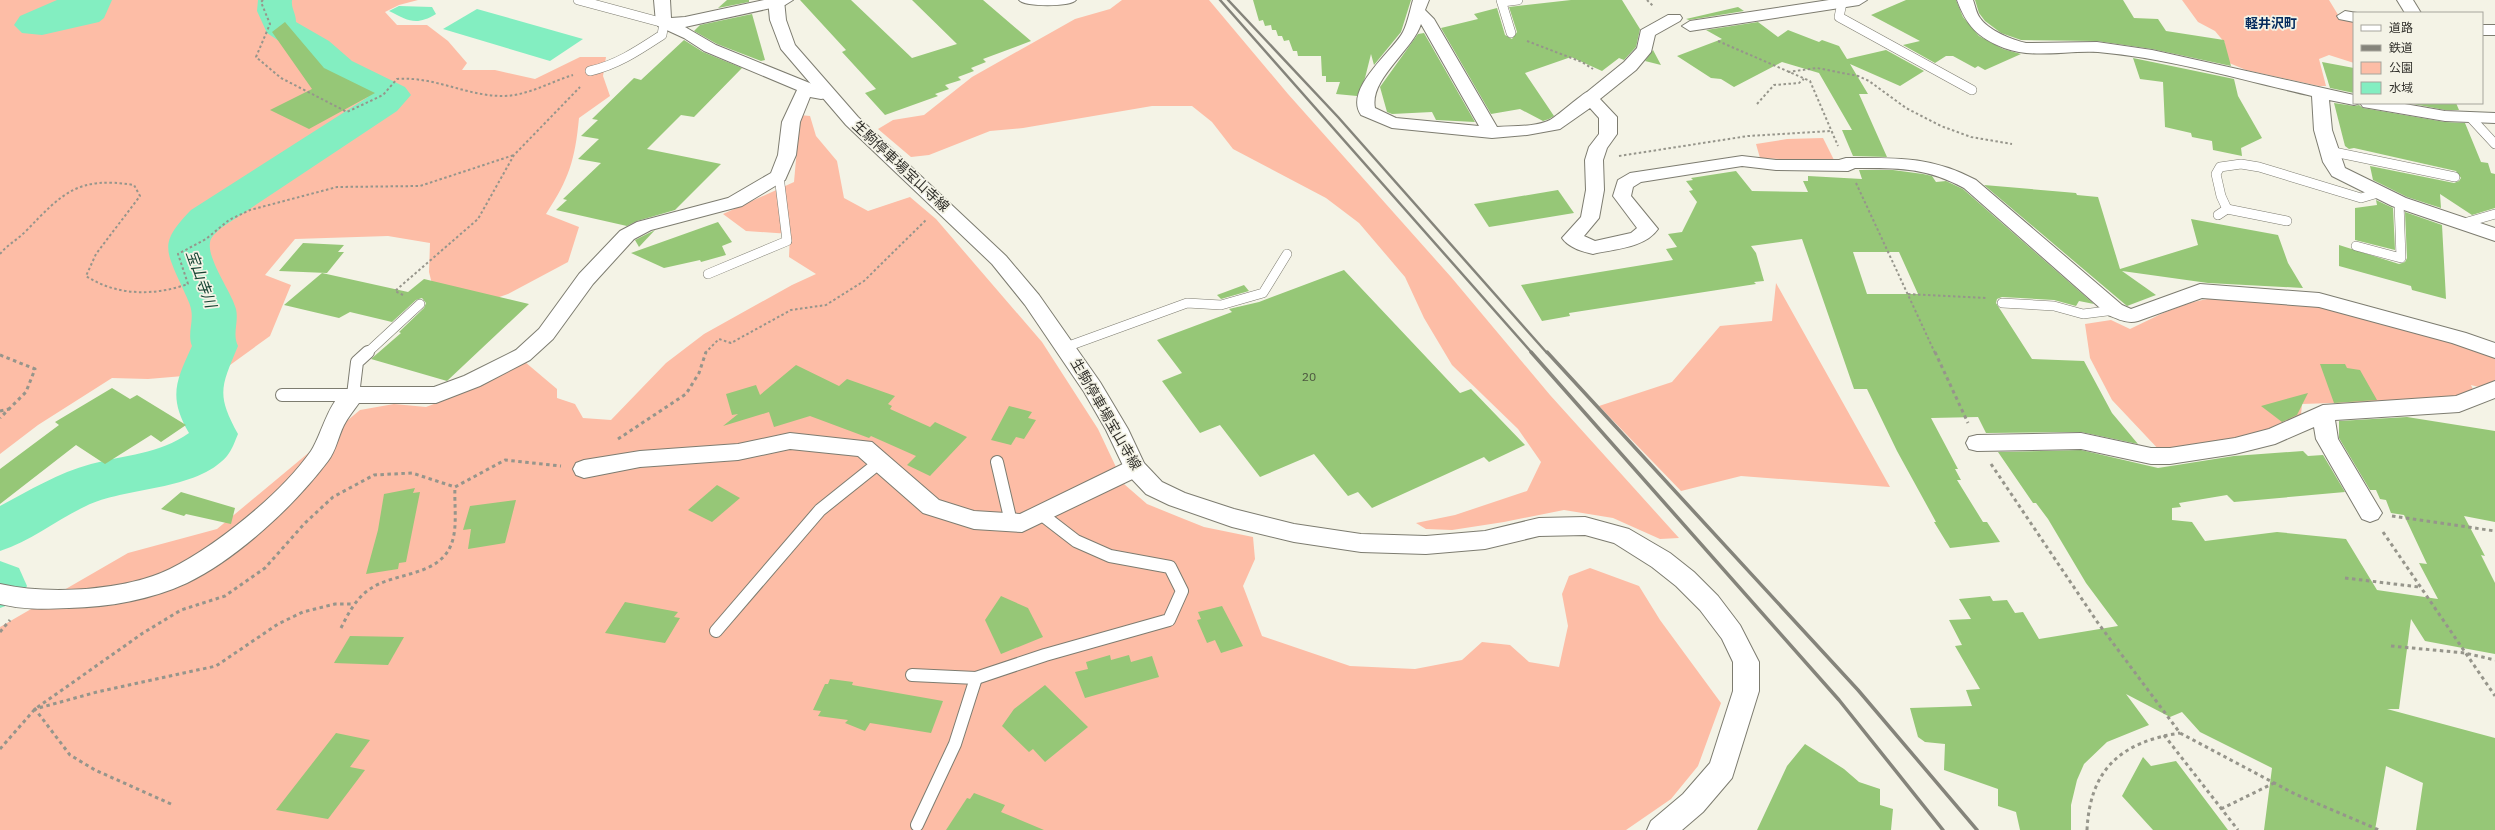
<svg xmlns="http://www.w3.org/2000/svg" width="2495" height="830" font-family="'IBM Plex Sans','Noto Sans JP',sans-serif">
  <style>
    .green { fill: #fdbda6 }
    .water { fill: #83eec1 }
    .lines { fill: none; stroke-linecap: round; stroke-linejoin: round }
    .river { fill: #83eec1; fill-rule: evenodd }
    .building { fill: #96c777; fill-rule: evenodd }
    .service-far1-casing { stroke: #7d7c70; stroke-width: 10 }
    .service-casing { stroke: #7d7c70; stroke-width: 14 }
    .minor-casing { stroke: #7d7c70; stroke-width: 2 }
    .secondary-casing { stroke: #7d7c70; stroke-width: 2 }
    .path-far1 { stroke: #96958b; stroke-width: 2; stroke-dasharray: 2.5 2.5; stroke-linecap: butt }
    .path { stroke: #96958b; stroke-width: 3; stroke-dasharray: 3.5 3.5; stroke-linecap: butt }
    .service-far1 { stroke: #fff; stroke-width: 9 }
    .service { stroke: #fff; stroke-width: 12 }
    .minor { fill: #fff; fill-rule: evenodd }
    .secondary { fill: #fff; fill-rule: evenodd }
    .rail-far1 { stroke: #85847b; stroke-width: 2.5 }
    .rail { stroke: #85847b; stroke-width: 3.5 }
    .labels { text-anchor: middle; stroke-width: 3.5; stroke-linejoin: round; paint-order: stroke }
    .number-label { font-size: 12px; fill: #4b563f }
    .far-neighbourhood-label { font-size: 13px; font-weight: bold; fill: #032a5d; stroke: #f4f3e6 }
    .street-label { font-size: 14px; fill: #32312c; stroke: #f4f3e6 }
    .water-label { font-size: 15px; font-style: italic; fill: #154332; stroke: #f4f3e6 }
  </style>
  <rect width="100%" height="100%" fill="#f4f3e6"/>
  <!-- green -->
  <g class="green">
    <path d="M0,0H418L399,5L385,12L397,25H427L448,41L467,63L462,70H495L535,79L580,57H606L603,76L610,96L579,118C575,160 569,179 546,214L579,227L568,262L508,294L482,303L436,300L429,272L430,243L388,236L295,239L265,275L291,285L270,336L219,373L148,379L112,378L38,425L0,454Z"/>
    <polygon points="1122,0 1209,0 1288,94 1451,277 1550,395 1679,538 1660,539 1613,518 1564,510 1504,522 1452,530 1426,529 1416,523 1455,515 1527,491 1541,462 1518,429 1452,365 1424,318 1405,277 1359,223 1326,198 1233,149 1212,122 1192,106 1152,106 1023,128 990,131 929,155 911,157 878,129 893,120 924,115 972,77 1075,19 1110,9"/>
    <polygon points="2182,0 2329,0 2340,18 2354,20 2354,63 2329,55 2319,59 2326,86 2319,86 2246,70 2222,60 2225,43 2215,31 2198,22"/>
    <polygon points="800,115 810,116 816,136 837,161 844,198 868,211 910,197 936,219 1042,342 1098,429 1124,484 1147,504 1179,517 1204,527 1253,537 1255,559 1243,586 1262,636 1350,666 1415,669 1462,660 1482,642 1510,645 1529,662 1559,667 1568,626 1562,594 1569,576 1590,568 1639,586 1660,620 1721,703 1698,766 1671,799 1626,830 0,830 0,627 128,553 217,529 360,410 394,404 426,407 460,394 525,362 557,389 557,398 575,404 583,418 611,420 666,363 704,334 792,285 816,274 789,257 790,234 746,231 723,214 794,182"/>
    <polygon points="1823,138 1835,162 1760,158 1756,144 1787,139"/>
    <polygon points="1776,283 1890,487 1741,476 1681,491 1599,406 1672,382 1720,326 1772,321"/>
    <path d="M2224,297L2331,308L2480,350L2495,358V380L2483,388L2471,385L2475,394L2451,399L2302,404L2301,415L2247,440L2162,453L2112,400L2090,358L2085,324L2111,320L2130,329C2161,314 2189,299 2224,297Z"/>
  </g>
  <!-- water -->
  <g class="water">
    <polygon points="57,0 112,0 104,18 99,22 42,35 22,33 14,25 20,16"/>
    <path d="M399,6L432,7L436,14C416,26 409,21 389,11Z"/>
    <polygon points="477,9 583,39 550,61 443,29"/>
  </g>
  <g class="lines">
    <!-- river -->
    <g class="river">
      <path d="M258,0H292C291,9 296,13 296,22L329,41L352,61L405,87L411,95L397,111L221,228C217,232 210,237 210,243C207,259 232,293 236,309C239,322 232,334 238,346C221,387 216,394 238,434C235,441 232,450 227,456C197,491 124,487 86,506C56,520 31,541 0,551V506C30,490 58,473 91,464C125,455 159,454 189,433C168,397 176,381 192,346C187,334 194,322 191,309C190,303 186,296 183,289C165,249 159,243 191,210L368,97L326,77L303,57L267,33L257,11Z"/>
      <polygon points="0,561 19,568 27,586 19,601 0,608"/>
    </g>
  </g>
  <!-- building -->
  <g class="building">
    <polygon points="727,0 749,0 749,2 718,8"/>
    <polygon points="800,0 851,0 912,58 957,44 912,0 983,0 1031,41 983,59 986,62 971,68 974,71 958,77 961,80 945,85 949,89 935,94 938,96 885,115 865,93 876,89 842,52 846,50"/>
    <polygon points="1253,0 1411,0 1401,32 1374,65 1371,54 1365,78 1357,96 1336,94 1340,82 1326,82 1326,76 1322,76 1321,56 1298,56 1297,51 1293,51 1289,40 1284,41 1282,36 1278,36 1276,30 1272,30 1271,25 1265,26 1263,20 1259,21"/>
    <polygon points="1571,0 1622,0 1640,29 1636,47 1624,60 1619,58 1602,71 1571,57 1525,73 1554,116 1549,119 1543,121 1520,109 1491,114 1441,28 1478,19 1474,14 1497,8 1505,35 1512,39 1517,32 1509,7"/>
    <polygon points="1906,0 1956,0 1963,17 1979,36 2003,49 2021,54 1985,70 1978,66 1975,68 1953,56 1946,56 1935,63 1903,45 1920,41 1871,15"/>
    <polygon points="1975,0 2123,0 2134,18 2158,19 2166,31 2224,40 2231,66 2152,49 2097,41 2021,40 2001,33 1985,21 1979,13"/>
    <polygon points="1738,7 1744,11 1689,20 1686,19"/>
    <polygon points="752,14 765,60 761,61 717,44 694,31 700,25"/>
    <polygon points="285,22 324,68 375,93 309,129 270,110 312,89 272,32"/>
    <polygon points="1758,22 1778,37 1788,30 1819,42 1822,40 1839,46 1847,59 1886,50 1924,71 1900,86 1850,64 1868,94 1859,94 1887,157 1853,156 1842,130 1852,130 1819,73 1782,62 1734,87 1721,79 1711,78 1677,56 1722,39 1706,30"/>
    <polygon points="1424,33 1475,122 1436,120 1432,112 1392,114 1387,112 1380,87 1418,34"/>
    <polygon points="684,40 703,52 742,68 694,117 681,115 647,149 721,164 675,210 637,221 627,226 556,210 567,200 563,199 601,163 578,159 599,139 581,136 598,120 592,119 634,78 641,80"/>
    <polygon points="1653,50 1661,65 1645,61"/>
    <polygon points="2133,58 2234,79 2238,96 2262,138 2241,148 2242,156 2213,150 2212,141 2192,137 2191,133 2165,127 2163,82 2140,79"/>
    <polygon points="2322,62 2354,68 2354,93 2330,88"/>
    <polygon points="2334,103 2354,106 2359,105 2363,108 2445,122 2465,123 2481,162 2488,163 2491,173 2495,174 2495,208 2472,215 2440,194 2441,208 2407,197 2373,180 2370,166 2454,183 2459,181 2461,178 2456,171 2354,148 2349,149 2345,146"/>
    <polygon points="2408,103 2456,103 2459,110 2445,110"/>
    <path d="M1859,170H1893L1923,174L1932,176L1936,182L1946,181L1963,189L2094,304L2079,301L2076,306L2054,300L2002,297L1997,299L1996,303L2032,359L2084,361L2112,413L2138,444L2081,432L1986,433L1978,417L1931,418L1958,469H1955L1961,480H1957L1983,522H1987L2000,542L1950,548L1934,522H1936L1897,451L1867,389H1854L1802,239L1751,246L1756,253L1764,281L1754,282L1756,284L1569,313L1570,316L1542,321L1521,285L1673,260L1666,249L1677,247L1668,234L1682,232L1697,202L1689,191L1693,190L1686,181L1693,180L1691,178L1736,171L1752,191L1808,192L1803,181H1808V176L1862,179ZM1853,252H1899L1918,294H1867Z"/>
    <polygon points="1984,185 2076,193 2077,195 2098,197 2120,269 2198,245 2191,219 2278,235 2288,263 2303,288 2208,283 2122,271 2156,295 2127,306"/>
    <polygon points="1558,190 1574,213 1489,227 1474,204"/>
    <polygon points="2376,200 2393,208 2395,250 2355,240 2355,208 2377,205"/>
    <polygon points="2405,212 2442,225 2446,299 2412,290 2411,286 2339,266 2339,245 2399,264 2405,262 2407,258"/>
    <polygon points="718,222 732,242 722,246 726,255 701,262 700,260 664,268 631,253"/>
    <polygon points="655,230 639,247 635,240"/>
    <polygon points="303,243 344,245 338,252 344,252 327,273 279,271"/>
    <polygon points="1344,270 1460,393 1471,389 1525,445 1489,462 1484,457 1372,508 1358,492 1348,496 1314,454 1260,477 1220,425 1200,433 1162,381 1182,373 1157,340 1232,312 1229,309 1259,302"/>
    <polygon points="322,273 408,292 424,279 529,304 447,381 371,359 401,333 399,332 424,308 426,303 422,298 416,300 392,322 350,312 339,318 284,305"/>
    <polygon points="1244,285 1249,291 1221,299 1217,295"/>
    <polygon points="2320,364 2345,364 2347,368 2360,370 2377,400 2334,403"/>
    <polygon points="796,365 839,386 847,379 895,396 888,404 892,406 890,409 930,427 935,422 967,437 930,476 907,465 916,456 871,436 869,438 810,416 774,427 769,412 723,426 738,414 732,415 726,394 756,385 760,395"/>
    <polygon points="112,388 130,399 137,395 186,425 161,442 151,435 105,464 76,445 0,504 0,469 59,425 55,422"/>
    <polygon points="2308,393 2297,415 2282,422 2261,406"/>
    <polygon points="1009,406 1032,412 1028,418 1036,420 1024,439 1016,437 1011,445 991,440"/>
    <polygon points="2407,417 2495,431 2495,522 2464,516 2485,556 2481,555 2495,583 2495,654 2425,641 2411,619 2399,709 2387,709 2495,738 2495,830 2416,830 2423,783 2386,766 2375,830 2264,830 2272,768 2200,732 2182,712 2170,717 2126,694 2149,725 2107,742 2084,764 2077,780 2071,805 2071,830 2020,830 2016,812 1998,806 1998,789 1944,770 1945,744 1925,742 1918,737 1910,708 1972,706 1966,690 1980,689 1955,646 1962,645 1949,620 1971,619 1959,599 1990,596 1993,601 2007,600 2015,613 2023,612 2039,639 2118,626 2086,583 2048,519 2036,503 2033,503 1998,452 2081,450 2158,468 2234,456 2303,451 2308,456 2323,455 2345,492 2234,502 2227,495 2179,503 2181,507 2172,508 2172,520 2192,522 2205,541 2277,532 2346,539 2377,590 2438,599 2419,563 2427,564 2404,515 2391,513 2386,500 2380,499 2376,490 2370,490 2339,438 2339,421"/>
    <polygon points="717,485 740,498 712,522 688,510"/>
    <polygon points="415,488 413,493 420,492 406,562 399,563 398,569 366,574 378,530 384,494"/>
    <polygon points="181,492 235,508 231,524 186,514 184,516 161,509"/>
    <polygon points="516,500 505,543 468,549 471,529 463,530 470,506"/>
    <polygon points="1001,596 1028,608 1043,637 1001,654 985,620"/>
    <polygon points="625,602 678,612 674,617 680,618 665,643 605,633"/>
    <polygon points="1222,606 1243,646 1221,653 1215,640 1207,643 1197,620 1201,619 1198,612"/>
    <polygon points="350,636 404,637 388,665 334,663"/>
    <polygon points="1110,655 1111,660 1129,655 1131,662 1152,656 1159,677 1085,698 1075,672 1088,669 1086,662"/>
    <polygon points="830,679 853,682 852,685 943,701 931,733 870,723 865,731 845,723 848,720 818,716 821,711 813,710 825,684 828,684"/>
    <polygon points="1045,685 1088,727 1045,762 1033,749 1029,752 1002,726 1014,709"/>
    <polygon points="336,733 370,740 350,767 365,770 328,819 276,810"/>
    <polygon points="1805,744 1844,769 1859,782 1880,789 1880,805 1893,809 1891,830 1757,830 1787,766"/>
    <polygon points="2143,757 2151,766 2176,761 2228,830 2153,830 2122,796"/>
    <polygon points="974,793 1005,805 1001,812 1044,830 946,830 967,798 970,799"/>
  </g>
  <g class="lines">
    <defs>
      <g id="service-far1">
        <path d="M578,0L664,23L662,35C639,50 617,65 590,71"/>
        <polyline points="1501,0 1511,33"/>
        <polyline points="1502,2 1518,0"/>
        <polyline points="1842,3 1839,17 1972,90"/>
        <polyline points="2470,117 2495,144"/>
        <polyline points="2329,151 2455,177"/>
        <polyline points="2218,215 2227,209"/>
        <polyline points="2287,221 2227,209 2221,196 2216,174 2220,167 2241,164 2259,167 2361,198 2378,193"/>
        <polyline points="2464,223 2495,214"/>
        <polyline points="2356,246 2401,258 2399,202"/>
        <polyline points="708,274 787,241 779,176"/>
        <polyline points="2002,303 2054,306 2083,314 2115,310"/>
        <polyline points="1066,347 1187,303 1221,305 1263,293 1287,254"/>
        <polyline points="367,353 420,304"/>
      </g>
      <g id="service">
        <polyline points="282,395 353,395 357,362 368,352"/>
        <polyline points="997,462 1011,522"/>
        <polyline points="716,631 820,510 880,462"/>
        <polyline points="912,675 976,678 1045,655 1169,620 1182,591 1170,567 1110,556 1076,541 1041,514"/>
        <polyline points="917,825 955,744 976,678"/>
      </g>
      <g id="minor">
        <path d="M654,0H670L671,18L685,17L764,0H793L785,5L685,27L716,45L827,90L829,94L827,98L821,99L810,97L800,122L796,155L785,180L742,206L651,230L634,239L593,284L553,339L530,360L480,386L436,403H359C354,410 348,417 344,425C338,437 336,451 328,461C294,506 237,559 187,583C150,600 109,607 69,608C44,609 25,610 0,604V584C48,595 125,591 170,569C216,546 282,493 311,451C323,433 329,394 353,387H434L464,376L516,350L539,329L579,274L620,231L637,222L728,198L771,173L778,155L782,122L797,90L704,51L684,38L658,26L656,23Z"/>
        <path d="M1413,0H1429L1425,10L1434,19L1497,127C1513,126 1536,127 1550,120C1560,114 1582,94 1587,92L1624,62L1637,48L1641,30L1668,15H1680L1682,18L1680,21L1655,35L1651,52L1636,70L1600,99L1617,117V134L1607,148L1603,160L1604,190L1599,218L1584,236L1595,241L1631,233L1637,228L1613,196L1618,180L1630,173L1742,156L1776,160H1839L1846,158C1896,158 1931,156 1976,180L2122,305L2131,309L2200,284L2319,293L2466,333L2495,343V358L2452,343L2319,307L2202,298L2138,321C2127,324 2118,319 2108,315L1964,188C1925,167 1898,168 1855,168L1848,171L1776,170L1742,166L1641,182L1633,187L1631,196L1658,229C1645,248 1614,249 1593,254C1583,252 1568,247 1562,238L1581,217L1586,190L1585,160L1589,147L1599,134V118L1590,108L1560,129L1527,135L1492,138L1392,128L1361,115C1343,89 1393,51 1403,32C1408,22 1410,10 1413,0ZM1421,24L1479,126L1396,118L1375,108C1369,79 1413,50 1421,24Z"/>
        <polygon points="1829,0 1867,0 1859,5 1690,31 1682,26 1690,21"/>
        <path d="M1957,0H1973C1975,5 1976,13 1980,18C1988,30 2012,40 2026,43L2097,42L2152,50L2354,95V103H2399L2445,111L2495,113V123L2445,121L2369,108L2363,107L2360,103L2354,105L2329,100L2332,130L2345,168L2406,198L2495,228V241L2392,206L2332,176L2323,162L2314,130L2312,96C2242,80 2168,58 2098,52C2067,50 2034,59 2004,48C1978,38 1966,25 1957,0Z"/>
        <polygon points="2397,0 2413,0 2421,13 2405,13"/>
        <polygon points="2345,11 2357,13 2354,13 2354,22 2339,19 2337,16"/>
        <rect x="2482" y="25" width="13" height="10"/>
        <polygon points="2495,381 2495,398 2459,412 2335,420 2338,439 2382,513 2378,519 2370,522 2362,519 2316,439 2314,427 2275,444 2235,454 2170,464 2151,464 2081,449 1977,451 1969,449 1966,443 1969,437 1977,435 2081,433 2151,448 2170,448 2235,438 2269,429 2323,405 2456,396"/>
        <polygon points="790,433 872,442 939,500 974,511 1020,514 1127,462 1135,459 1143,462 1146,468 1143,474 1022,532 974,529 923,513 858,456 790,449 738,460 640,467 584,478 576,475 573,469 576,463 584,460 640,451 738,444"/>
      </g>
      <g id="secondary">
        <polygon points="768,0 784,0 786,20 795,45 858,117 1006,256 1039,295 1100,382 1128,429 1144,463 1162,482 1185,493 1234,509 1294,524 1361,534 1426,536 1485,531 1539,518 1585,517 1629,529 1670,553 1694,572 1718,596 1740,625 1759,662 1759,691 1732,778 1703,812 1682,830 1647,830 1651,821 1683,794 1710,763 1733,691 1733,662 1722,639 1700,610 1676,586 1652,567 1614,543 1585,535 1539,536 1485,549 1426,554 1361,552 1294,542 1232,527 1169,505 1146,494 1127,474 1106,430 1084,392 1025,305 992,264 846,125 781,49 770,20"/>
        <path d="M1019,0H1076C1071,7 1024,7 1019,0Z"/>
      </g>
    </defs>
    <!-- service-far1 casing -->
    <use href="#service-far1" class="service-far1-casing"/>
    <!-- service casing -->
    <use href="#service" class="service-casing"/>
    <!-- minor casing -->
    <use href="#minor" class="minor-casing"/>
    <!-- secondary casing -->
    <use href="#secondary" class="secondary-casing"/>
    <!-- path-far1 -->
    <g class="path-far1">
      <path d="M263,0L261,2L270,24L256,57L281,78L347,112L383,95L397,79C434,76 466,96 503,96C527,96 550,82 573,75"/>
      <polyline points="1647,0 1654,7"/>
      <polyline points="1527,41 1582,62 1593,69"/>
      <polyline points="1718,41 1810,81 1838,146"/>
      <polyline points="1788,72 1817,68 1858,76 1869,81 1906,108 1941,126 1971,137 2012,144"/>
      <polyline points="1757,104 1774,85 1799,83 1804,79"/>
      <polyline points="1619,156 1748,136 1831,131"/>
      <polyline points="1856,183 1935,353"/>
      <path d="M0,254C7,245 17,240 25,232C63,193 77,176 134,185L140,196L96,254L86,276C117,296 154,296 188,284L178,254L206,239L229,220L250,210L337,187L420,186L514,155"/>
      <polyline points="1908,294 1986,298"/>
      <polyline points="403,295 395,291 478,219 514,155 580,87"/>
      <polyline points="705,353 719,339 731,343 791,310 826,305 864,281 926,220"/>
    </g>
    <!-- path -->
    <g class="path">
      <polyline points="1935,352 1968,423"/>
      <polyline points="0,355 35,369 26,392 9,409"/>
      <polyline points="0,411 9,409 0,418"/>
      <polyline points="618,439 686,394 699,373 706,352"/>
      <polyline points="1991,464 2098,623 2180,733 2295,794 2379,830"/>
      <polyline points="2392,516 2495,531"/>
      <polyline points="2383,532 2495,696"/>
      <polyline points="2345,578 2419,587"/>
      <path d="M341,628C348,614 356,598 370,589C394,572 438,577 451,545C458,528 454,505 455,487"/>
      <polyline points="0,632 10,620"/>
      <polyline points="2391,646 2465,653 2495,660"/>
      <polyline points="2164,735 2238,830"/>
      <polyline points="0,749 35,709 143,633 181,610 225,596 265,568 305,523 333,497 374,475 412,473 455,487 505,460 561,466"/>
      <polyline points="171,804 95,770 70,755 35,709 97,692 216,666 278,624 303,612 335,604 353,604"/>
      <polyline points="2221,809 2274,783"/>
      <path d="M2087,830C2090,769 2121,742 2180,733"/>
    </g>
    <!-- service-far1 -->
    <use href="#service-far1" class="service-far1"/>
    <!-- service -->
    <use href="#service" class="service"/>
    <!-- minor -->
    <use href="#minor" class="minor"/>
    <!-- secondary -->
    <use href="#secondary" class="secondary"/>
    <!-- rail-far1 -->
    <g class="rail-far1">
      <polyline points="1220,0 1532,353"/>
      <polyline points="1228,0 1338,117 1547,353"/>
    </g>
    <!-- rail -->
    <g class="rail">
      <polyline points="1531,352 1839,700 1943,830"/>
      <polyline points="1547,352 1858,690 1977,830"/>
    </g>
  </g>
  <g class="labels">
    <!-- number labels -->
    <g class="number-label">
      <text x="1309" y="381">20</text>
    </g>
    <!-- far-neighbourhood labels -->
    <g class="far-neighbourhood-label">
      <text x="2271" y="28">軽井沢町</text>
    </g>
    <!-- street labels -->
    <g class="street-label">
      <text transform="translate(901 166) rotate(43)" y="5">生駒停車場宝山寺線</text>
      <text transform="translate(1106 414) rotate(60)" y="5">生駒停車場宝山寺線</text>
    </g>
    <!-- water labels -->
    <g class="water-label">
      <text transform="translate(201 279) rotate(70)" y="5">宝山寺川</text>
    </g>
  </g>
  <!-- legend -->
  <rect x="2353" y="12" width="130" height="92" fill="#f4f3e6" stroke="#a6a59c"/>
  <rect x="2361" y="25" width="20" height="6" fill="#ffffff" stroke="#a6a59c"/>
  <text x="2389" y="32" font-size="12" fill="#32312c">道路</text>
  <rect x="2361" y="45" width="20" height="6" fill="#85847b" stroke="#a6a59c"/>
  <text x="2389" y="52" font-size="12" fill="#32312c">鉄道</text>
  <rect x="2361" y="62" width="20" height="12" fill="#fdbda6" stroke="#a6a59c"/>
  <text x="2389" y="72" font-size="12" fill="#32312c">公園</text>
  <rect x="2361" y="82" width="20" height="12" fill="#83eec1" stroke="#a6a59c"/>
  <text x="2389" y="92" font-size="12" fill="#32312c">水域</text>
</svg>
